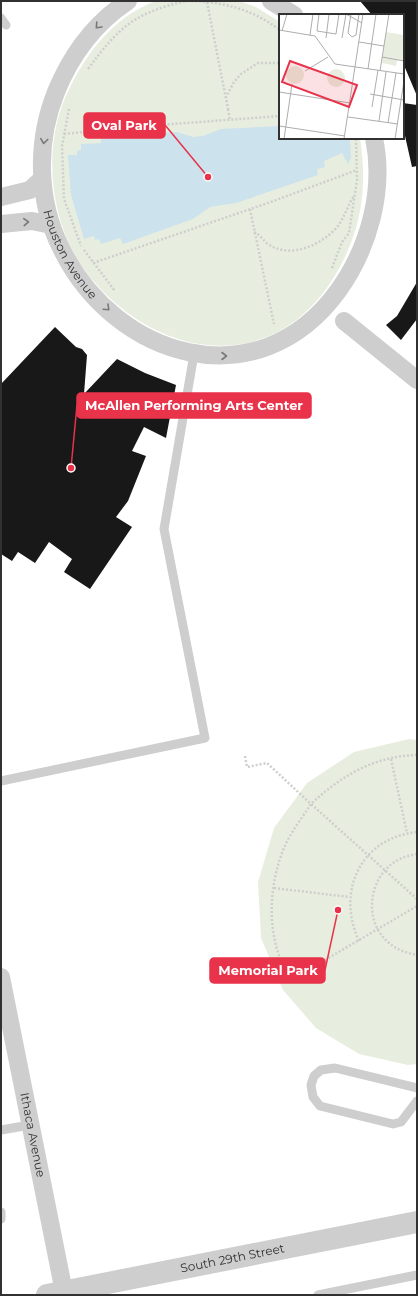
<svg xmlns="http://www.w3.org/2000/svg" width="418" height="1296" font-family="Montserrat,sans-serif">
  <style>
    .green { fill: #e8eedf }
    .water { fill: #cce2ed }
    .building { fill: #181818 }
    .lines { fill: none; stroke-linecap: round; stroke-linejoin: round }
    .path { stroke: #cecece; stroke-width: 2.5; stroke-dasharray: 2 2; stroke-linecap: butt }
    .service { stroke: #cecece; stroke-width: 9 }
    .minor { stroke: #cecece; stroke-width: 18 }
    .tertiary { stroke: #cecece; stroke-width: 22 }
    .oneway { stroke: #787878 }
    .labels { text-anchor: middle; stroke-width: 4; stroke-linejoin: round; paint-order: stroke }
    .street-label { font-size: 12px; fill: #313131; stroke: #fff }
    .inset-road { fill: none; stroke: #adadad; stroke-width: 1 }
    .view { fill: #e8334a; fill-opacity: 0.15; stroke: #e8334a; stroke-width: 2 }
    .inset-edge { fill: none; stroke: #313131; stroke-width: 2 }
    .leader { fill: none; stroke: #e8334a; stroke-width: 1.5 }
    .callout-dot { fill: #e8334a; stroke: #fff; stroke-width: 1.5 }
    .callout { fill: #e8334a; stroke: #e8334a; stroke-width: 1.5 }
    .callout-label { font-size: 13px; text-anchor: middle; font-weight: bold; fill: #fff }
  </style>
  <rect width="100%" height="100%" fill="#fff"/>
  <!-- green -->
  <g class="green">
    <path d="M155,1H239L256,7L280,22V138H360C368,190 361,233 334,277C273,377 158,360 90,277C52,231 42,158 63,103C81,59 110,19 155,1Z"/>
    <polygon points="409,739 417,740 417,1064 408,1065 359,1054 316,1028 283,990 261,938 258,882 274,828 307,783 354,752"/>
  </g>
  <!-- water -->
  <polygon class="water" points="280,126 280,138 350,138 351,158 348,164 342,153 324,161 325,167 317,169 318,175 236,203 210,207 193,219 123,244 120,238 101,244 99,239 95,240 94,236 84,239 71,195 68,155 77,155 77,151 81,150 81,144 101,143 101,136 177,132 193,137 203,136 221,129"/>
  <!-- building -->
  <g class="building">
    <polygon points="360,1 417,1 417,96 403,63 403,15 372,15"/>
    <polygon points="403,103 417,105 417,166 412,167 403,127"/>
    <polygon points="417,282 417,319 401,340 386,325 397,316"/>
    <polygon points="55,327 76,347 82,349 87,355 84,394 117,359 145,373 176,385 166,438 144,427 132,451 146,456 128,501 116,517 132,527 90,589 64,572 72,559 49,542 35,563 18,552 12,561 1,554 1,384"/>
  </g>
  <g class="lines">
    <!-- path -->
    <g class="path">
      <path d="M187,1C221,1 252,9 280,30"/>
      <polyline points="207,2 228,109 226,97 234,82 241,74 258,63 280,63"/>
      <path d="M88,69C119,27 134,13 186,1"/>
      <polyline points="69,109 62,146 64,199 81,246"/>
      <polyline points="228,109 230,120"/>
      <polyline points="64,134 132,127 280,116"/>
      <polyline points="250,209 274,324"/>
      <path d="M254,232C260,235 263,240 268,244C291,260 323,244 338,226C345,216 348,205 354,196"/>
      <polyline points="84,250 115,291"/>
      <polyline points="93,263 268,203 357,170"/>
      <polyline points="332,268 342,242 349,233 357,180 356,138"/>
      <path d="M417,755C374,756 341,776 311,804L417,899"/>
      <path d="M245,756L247,767L267,763L311,804C302,818 290,833 284,848C267,889 266,942 291,980L417,906"/>
      <polyline points="391,759 407,833"/>
      <path d="M417,854C412,855 407,856 402,858C369,872 361,920 389,943C397,950 407,953 417,955"/>
      <polyline points="274,888 349,897"/>
      <path d="M359,941C336,892 360,838 417,832"/>
    </g>
    <!-- service -->
    <g class="service">
      <polyline points="1,18 6,25"/>
      <polyline points="1,781 205,738 164,529 194,354"/>
      <polyline points="417,1088 335,1068 321,1070 314,1076 311,1085 313,1097 320,1106 393,1124 401,1122 417,1101"/>
      <polyline points="1,1130 30,1125"/>
      <polyline points="1,1212 1,1219"/>
      <polyline points="318,1295 417,1275"/>
    </g>
    <!-- minor -->
    <g class="minor">
      <path id="s1" d="M128,1C95,23 71,55 56,92C36,142 37,200 61,248C115,359 258,401 338,291C369,248 385,190 374,138"/>
      <polyline points="271,1 294,15"/>
      <polyline points="1,197 30,190 42,179"/>
      <polyline points="1,224 32,221 51,225"/>
      <polyline points="344,321 417,380"/>
      <path id="s2" d="M1,977L64,1292"/>
    </g>
    <!-- tertiary -->
    <path class="tertiary" id="s3" d="M47,1295L417,1222"/>
  </g>
  <!-- one-way arrows -->
  <defs><path id="oneway-chevron" d="M-2-3.5L2.5 0L-2 3.5" fill="none" stroke-width="1.6" stroke-linecap="round" stroke-linejoin="round"/></defs>
  <g class="oneway">
    <use href="#oneway-chevron" transform="translate(98 26) rotate(133)"/>
    <use href="#oneway-chevron" transform="translate(44 141) rotate(97)"/>
    <use href="#oneway-chevron" transform="translate(26 222) rotate(-3)"/>
    <use href="#oneway-chevron" transform="translate(107 308) rotate(43)"/>
    <use href="#oneway-chevron" transform="translate(224 356)"/>
  </g>
  <g class="labels">
    <!-- street labels -->
    <g class="street-label">
      <text dy="4" stroke="none"><textPath href="#s1" startOffset="288">Houston Avenue</textPath></text>
      <text dy="4" stroke="none"><textPath href="#s2" startOffset="161">Ithaca Avenue</textPath></text>
      <text dy="4" stroke="none"><textPath href="#s3" startOffset="189">South 29th Street</textPath></text>
    </g>
  </g>
  <!-- overview -->
  <g transform="translate(279 14)">
    <rect width="125" height="125" fill="#fff"/>
    <path d="M107,18L125,21V47L118,46L117,52L103,49ZM7 61a9 9 0 1 1 18 0a9 9 0 1 1-18 0ZM48 64a9 9 0 1 1 18 0a9 9 0 1 1-18 0Z" fill="#e8eedf"/>
    <path class="inset-road" d="M40,0L38,17L57,20L60,0M72,0L69,19L73,23L77,21L80,0M0,16L36,22L56,50L125,60M3,17L8,0M31,21L34,0M47,24L50,0M63,24L67,0L83,9M80,28L105,32M103,43L125,47M89,55L97,0M26,57L49,43M101,57L110,0M0,78L71,89M91,80L125,86M93,93L99,56M69,103L119,110M100,107L107,58M109,109L117,59M0,112L66,122M5,125L13,70M65,125L84,0M116,125L125,67"/>
    <path class="view" d="M11,47L78,71L70,93L3,68Z"/>
    <rect width="125" height="125" class="inset-edge"/>
  </g>
  <!-- callouts -->
  <path class="leader" d="M208 177L165 125M71 468L77 405M338 910L325 970"/>
  <g class="callout-dot">
    <circle cx="208" cy="177" r="4"/>
    <circle cx="71" cy="468" r="4"/>
    <circle cx="338" cy="910" r="4"/>
  </g>
  <g class="callout">
    <rect x="84" y="113" width="81" height="25" rx="4"/>
    <rect x="77" y="393" width="234" height="25" rx="4"/>
    <rect x="210" y="958" width="115" height="25" rx="4"/>
  </g>
  <g class="callout-label">
    <text x="124" y="130">Oval Park</text>
    <text x="194" y="410">McAllen Performing Arts Center</text>
    <text x="268" y="975">Memorial Park</text>
  </g>
  <!-- border -->
  <rect width="418" height="1296" fill="none" stroke="#313131" stroke-width="4"/>
</svg>
